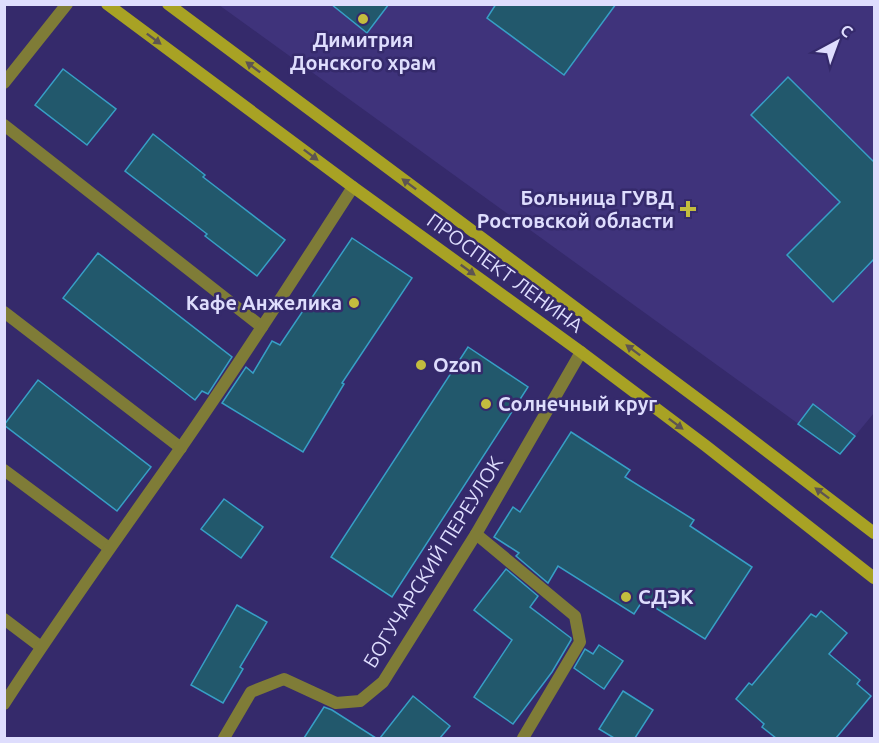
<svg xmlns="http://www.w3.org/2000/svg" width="879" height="743" font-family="Ubuntu,sans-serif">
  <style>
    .built { fill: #3f337b }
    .building { fill: #22586c; stroke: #379fc6; stroke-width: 1.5 }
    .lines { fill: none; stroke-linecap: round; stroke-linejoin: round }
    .service { stroke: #7f7c37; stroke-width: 12 }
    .minor { stroke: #7f7c37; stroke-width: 12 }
    .secondary { stroke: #a8a224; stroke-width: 12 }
    .oneway { fill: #5d5452 }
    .poi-dot { fill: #c3bd3e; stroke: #352a6b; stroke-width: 2 }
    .labels { text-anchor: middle; stroke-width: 5; stroke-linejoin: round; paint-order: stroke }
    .poi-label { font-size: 20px; font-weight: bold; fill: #deddfd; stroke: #352a6b; text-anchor: start }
    .street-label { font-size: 20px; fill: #deddfd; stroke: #352a6b }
  </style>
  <rect width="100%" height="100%" fill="#352a6b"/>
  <!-- built -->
  <polygon class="built" points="219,5 874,5 874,413 840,454"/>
  <!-- building -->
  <g class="building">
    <polygon points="331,4 389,4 367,33"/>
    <polygon points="496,4 616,4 564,75 487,18"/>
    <polygon points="63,69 116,109 87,145 35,105"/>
    <polygon points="788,77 874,162 874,259 833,302 787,255 840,202 751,115"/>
    <polygon points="153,134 205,175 203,177 285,240 257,276 205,236 207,234 125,171"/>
    <polygon points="352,238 412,278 342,383 344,384 303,452 222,403 246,367 253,373 272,341 280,345"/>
    <polygon points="98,253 232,357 208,394 202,391 195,400 63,298"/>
    <polygon points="468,347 528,387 392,597 331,557"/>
    <polygon points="38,380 151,467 117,511 4,425"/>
    <polygon points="813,404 855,436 840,454 798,424"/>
    <polygon points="571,432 630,470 625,477 694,520 690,526 752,567 705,639 643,600 634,614 558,566 548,583 516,556 519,553 494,537 513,507 520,512"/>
    <polygon points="224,499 263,527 241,558 201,529"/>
    <polygon points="506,569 538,596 530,607 571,638 571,640 552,672 513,724 474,697 512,640 474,610"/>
    <polygon points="237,605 267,622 240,667 243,669 223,703 191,685"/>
    <polygon points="821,611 847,633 829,654 860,680 857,684 871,696 836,738 776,738 762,727 764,724 736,699 749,683 752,685 811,614 816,617"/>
    <polygon points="599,645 623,661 604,689 574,668 585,649 593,654"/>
    <polygon points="623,691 653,710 635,738 614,738 599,729"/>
    <polygon points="413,696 450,726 440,738 380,738"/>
    <polygon points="324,707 332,710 376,738 304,738"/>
  </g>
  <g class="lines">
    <!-- service -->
    <g class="service">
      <polyline points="4,83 67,4"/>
      <polyline points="4,125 262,327"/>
      <polyline points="4,312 181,448"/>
      <polyline points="4,470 109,548"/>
      <polyline points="4,619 41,647"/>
      <path d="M4,704C60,617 121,533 180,449C240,363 296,275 353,187"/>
    </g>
    <!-- minor -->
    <g class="minor">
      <polyline points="476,534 575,616 580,642 523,738"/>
      <polyline points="224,738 251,692 284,679 336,703 360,701 383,682 476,534 581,352"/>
    </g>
    <!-- secondary -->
    <g class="secondary">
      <polyline points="107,4 353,187 581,352 706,446 874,578"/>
      <polyline points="168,4 726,420 874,533"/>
    </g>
  </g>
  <!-- one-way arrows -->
  <defs><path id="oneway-solid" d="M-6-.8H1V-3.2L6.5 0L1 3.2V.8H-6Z" transform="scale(1.5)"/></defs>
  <g class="oneway">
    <use href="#oneway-solid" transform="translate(154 39) rotate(37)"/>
    <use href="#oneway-solid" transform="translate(253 67) rotate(-143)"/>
    <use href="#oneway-solid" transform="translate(311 155) rotate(37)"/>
    <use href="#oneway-solid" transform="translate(409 184) rotate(-143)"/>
    <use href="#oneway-solid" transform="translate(468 270) rotate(36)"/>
    <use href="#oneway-solid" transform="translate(633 350) rotate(-143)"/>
    <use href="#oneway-solid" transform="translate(676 424) rotate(37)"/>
    <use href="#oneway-solid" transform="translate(822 493) rotate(-143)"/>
  </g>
  <!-- markers -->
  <g class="poi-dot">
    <circle cx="363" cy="19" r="6"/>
    <path d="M685 200h6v6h6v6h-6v6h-6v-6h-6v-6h6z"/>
    <circle cx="354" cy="303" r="6"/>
    <circle cx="421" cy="365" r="6"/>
    <circle cx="486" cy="404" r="6"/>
    <circle cx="626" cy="597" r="6"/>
  </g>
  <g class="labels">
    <!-- poi labels -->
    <g class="poi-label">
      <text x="363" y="47" text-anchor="middle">Димитрия<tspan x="363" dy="23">Донского храм</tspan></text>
      <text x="674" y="205" text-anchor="end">Больница ГУВД<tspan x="674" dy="23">Ростовской области</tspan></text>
      <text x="342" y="310" text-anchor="end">Кафе Анжелика</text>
      <text x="433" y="372">Ozon</text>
      <text x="498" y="411">Солнечный круг</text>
      <text x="638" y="604">СДЭК</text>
    </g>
    <!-- street labels -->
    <g class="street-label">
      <text transform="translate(505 273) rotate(36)" y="7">ПРОСПЕКТ ЛЕНИНА</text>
      <text transform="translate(433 562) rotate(-58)" y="7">БОГУЧАРСКИЙ ПЕРЕУЛОК</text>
    </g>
  </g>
  <!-- border -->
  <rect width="879" height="743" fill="none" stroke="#deddfd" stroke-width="12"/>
  <!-- north arrow -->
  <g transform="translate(837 42) rotate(41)" stroke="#352a6b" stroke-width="4.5" paint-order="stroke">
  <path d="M0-4.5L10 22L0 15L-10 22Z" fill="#deddfd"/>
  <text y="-9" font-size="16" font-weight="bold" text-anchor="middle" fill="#deddfd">С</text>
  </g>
</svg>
